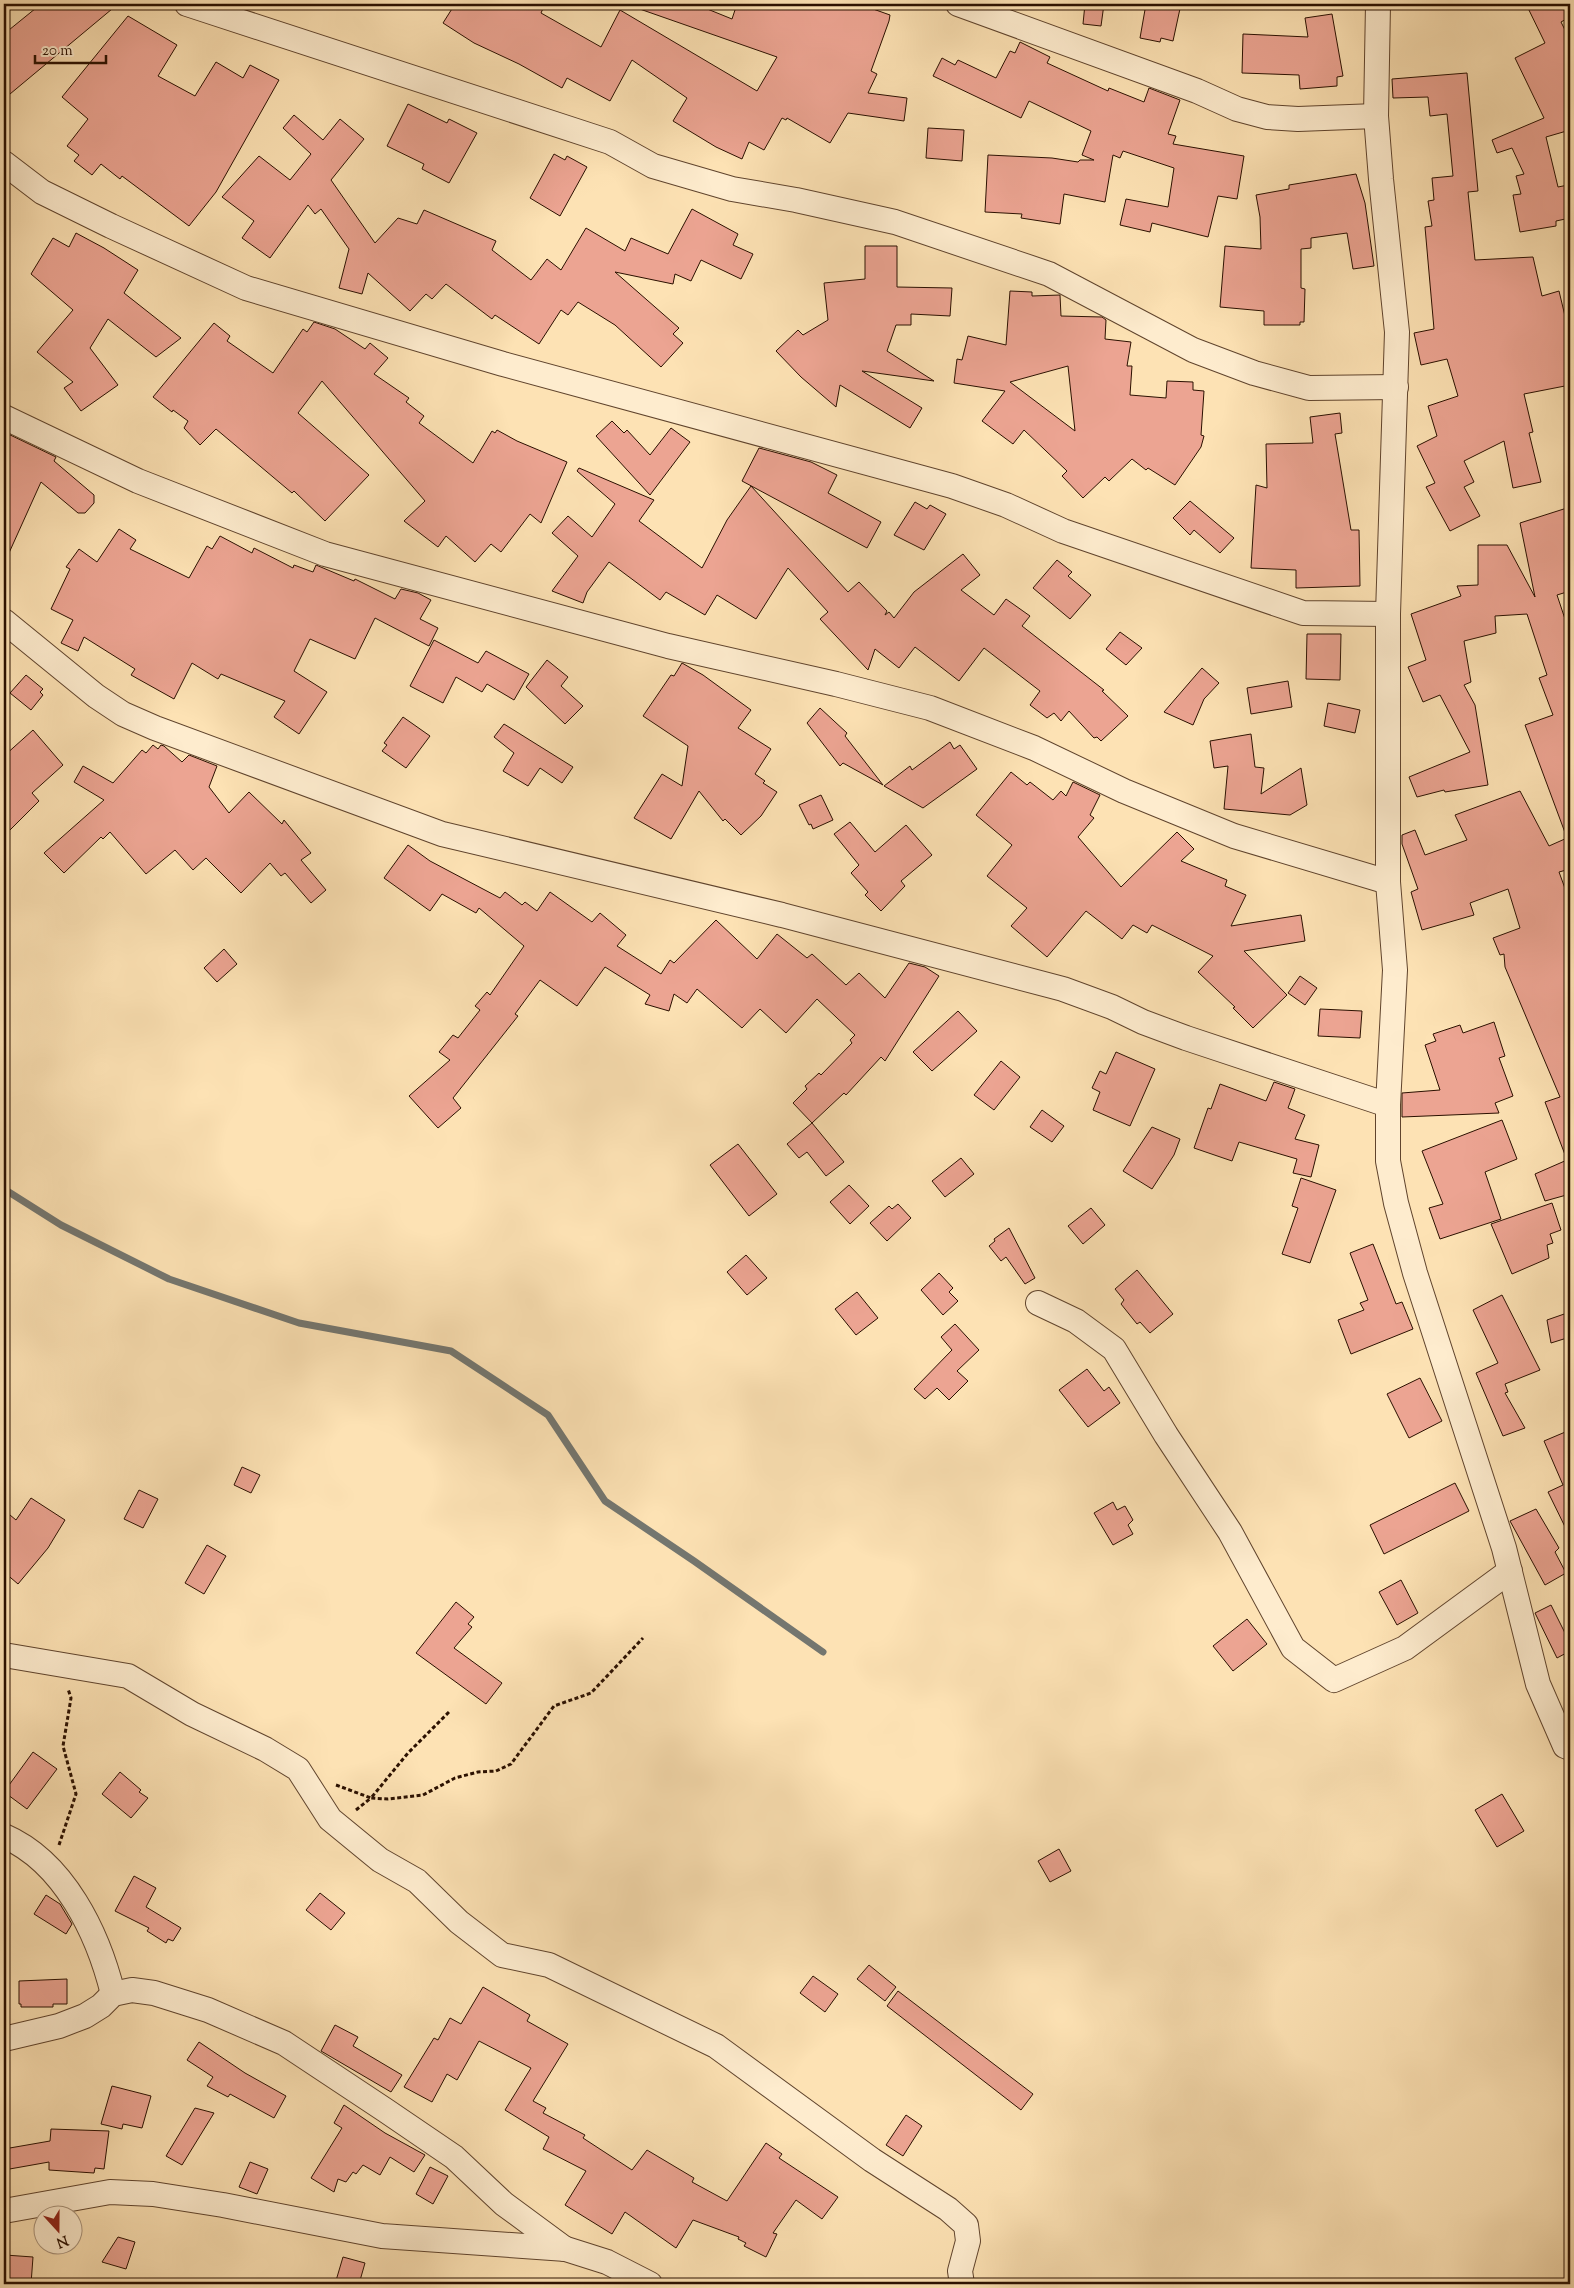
<svg xmlns="http://www.w3.org/2000/svg" width="1574" height="2288" font-family="'Sorts Mill Goudy',serif">
  <style>
    .lines { fill: none; stroke-linecap: round; stroke-linejoin: round }
    .stream { stroke: #74766f; stroke-width: 7 }
    .building { fill: #eca492; stroke: #2b1000; fill-rule: evenodd }
    .minor-casing { stroke: #60442d; stroke-width: 26 }
    .path { stroke: #2b1000; stroke-width: 3; stroke-dasharray: 4 2.5; stroke-linecap: butt }
    .minor { stroke: #feecce; stroke-width: 24 }
  </style>
  <rect width="100%" height="100%" fill="#fde2b4"/>
  <filter id="stains"><feTurbulence type="fractalNoise" baseFrequency=".004" numOctaves="4"/><feColorMatrix values="0 0 0 0 .2 0 0 0 0 .09 0 0 0 0 .02 0 0 0 .5 -.17"/></filter>
  <radialGradient id="worn" r=".72"><stop offset=".6" stop-color="#630" stop-opacity="0"/><stop offset="1" stop-color="#630" stop-opacity=".3"/></radialGradient>
  <g class="lines">
    <!-- stream -->
    <polyline class="stream" points="4,1189 61,1225 169,1279 299,1323 451,1351 548,1415 605,1501 694,1561 823,1652"/>
  </g>
  <!-- building -->
  <g class="building">
    <polygon points="41,4 118,4 4,99 4,34"/>
    <polygon points="455,4 545,4 541,13 601,47 620,10 757,91 777,57 634,7 635,4 695,4 732,19 737,4 859,4 890,15 889,21 871,71 877,74 868,93 907,98 904,121 848,113 830,143 787,118 786,120 782,118 764,150 749,142 742,159 716,147 673,121 687,98 632,60 610,101 567,78 562,88 519,64 474,43 443,23"/>
    <polygon points="1085,4 1104,4 1101,26 1083,24"/>
    <polygon points="1146,4 1181,4 1173,41 1161,38 1160,42 1140,38"/>
    <polygon points="1526,4 1570,4 1570,17 1561,22 1570,40 1570,130 1546,137 1558,187 1568,185 1570,218 1556,221 1556,226 1520,232 1513,195 1521,194 1516,176 1524,174 1512,148 1497,153 1492,140 1544,118 1515,58 1545,43"/>
    <polygon points="1332,14 1343,76 1337,77 1337,86 1300,89 1299,75 1242,73 1243,34 1308,37 1305,18"/>
    <polygon points="128,16 177,45 158,76 195,96 216,62 243,78 250,65 279,80 216,192 189,226 122,176 120,179 101,164 92,175 74,161 79,155 67,146 88,119 62,97"/>
    <polygon points="1020,42 1050,57 1047,63 1108,91 1109,88 1144,102 1149,88 1180,100 1168,134 1176,136 1173,144 1244,156 1237,199 1218,196 1208,237 1152,223 1150,232 1120,225 1126,199 1168,207 1174,168 1123,151 1120,158 1113,155 1105,202 1064,194 1060,224 1021,218 1022,214 985,212 988,155 1052,158 1078,162 1080,160 1094,160 1082,155 1091,131 1029,101 1021,118 933,76 942,58 955,65 958,60 996,78 1010,51 1015,53"/>
    <polygon points="1467,73 1478,191 1468,192 1475,260 1533,257 1542,296 1559,291 1570,337 1570,385 1524,394 1533,432 1529,433 1541,482 1513,488 1504,441 1464,461 1474,482 1464,487 1480,516 1450,531 1426,487 1435,483 1417,446 1437,436 1428,406 1458,396 1447,359 1421,365 1414,333 1434,329 1425,227 1432,226 1428,201 1434,200 1432,178 1453,176 1447,114 1430,116 1428,97 1393,98 1392,79"/>
    <polygon points="408,104 447,123 449,119 477,133 449,183 422,169 424,164 387,146"/>
    <polygon points="294,115 323,140 340,119 364,139 331,180 375,243 398,218 417,224 424,210 496,241 492,250 531,280 547,259 561,270 586,228 625,251 631,238 668,254 692,209 738,234 733,245 753,254 741,279 701,260 691,281 675,274 673,284 615,272 679,328 673,334 683,343 661,367 615,325 578,302 568,315 561,310 539,344 495,315 492,319 446,284 432,299 426,294 410,311 368,273 362,294 339,288 349,249 321,209 315,214 308,205 270,258 242,238 254,221 222,197 259,156 290,180 311,154 283,128"/>
    <polygon points="928,128 964,130 962,161 926,158"/>
    <polygon points="554,154 565,160 567,156 587,167 560,216 530,198"/>
    <polygon points="1356,174 1365,203 1374,266 1353,269 1347,233 1311,238 1311,248 1301,249 1301,288 1305,289 1304,322 1300,322 1300,325 1264,325 1264,311 1220,307 1225,246 1261,249 1260,217 1256,195 1289,189 1289,185"/>
    <polygon points="76,233 104,248 138,270 124,293 181,338 156,357 108,319 90,348 118,385 81,411 64,388 73,382 37,352 73,310 31,274 53,238 69,247"/>
    <polygon points="865,246 897,246 897,287 952,288 950,316 911,314 911,325 896,325 887,351 934,381 862,371 922,408 910,428 840,385 836,407 801,377 776,351 798,330 803,335 828,320 824,283 865,279"/>
    <path d="M1010,291L1032,292V296L1060,295L1061,316L1102,317L1106,320L1105,339L1131,342L1127,366H1132L1130,395L1166,398L1167,381L1193,382V390L1204,391L1201,435L1204,436L1201,447L1175,485L1148,468L1146,470L1132,459L1109,481L1105,477L1083,498L1062,476L1067,471L1024,430L1013,444L982,421L1005,391L954,383L957,359L962,360L968,336L1006,345ZM1068,366L1075,431L1010,382Z"/>
    <polygon points="314,322 335,329 365,349 370,343 388,358 374,374 409,398 406,402 424,416 419,423 473,463 492,431 495,433 497,430 517,441 567,462 541,523 530,514 501,552 491,544 475,562 446,536 438,547 404,521 425,501 322,381 298,413 369,475 325,521 294,491 292,493 216,429 200,445 184,428 188,421 173,410 172,412 153,397 214,323 230,336 227,341 273,373 303,329 307,332"/>
    <polygon points="1340,413 1342,433 1335,434 1351,530 1359,530 1360,586 1296,588 1296,570 1251,568 1256,485 1267,488 1266,444 1313,443 1310,417"/>
    <polygon points="612,421 624,433 627,430 650,455 671,428 690,442 650,495 596,436"/>
    <polygon points="4,432 56,457 54,461 94,495 94,503 85,513 78,513 41,482 4,564"/>
    <polygon points="759,448 811,462 837,475 828,493 881,522 867,548 742,481"/>
    <polygon points="579,468 654,500 639,521 702,568 727,520 751,486 848,592 859,582 887,611 885,615 889,612 894,618 914,592 963,554 980,575 961,590 994,615 1006,599 1030,616 1022,626 1104,690 1102,691 1128,716 1101,741 1097,737 1094,738 1069,711 1061,721 1054,713 1047,718 1030,705 1040,691 984,648 959,681 915,647 899,668 875,649 868,670 820,619 828,612 788,568 756,619 717,595 705,615 666,592 660,600 609,562 587,592 583,603 552,591 578,556 552,533 568,516 592,537 615,504 577,471"/>
    <polygon points="1190,501 1234,538 1220,553 1194,530 1190,535 1173,518"/>
    <polygon points="915,502 927,509 930,505 946,514 924,550 894,535"/>
    <polygon points="1570,507 1570,591 1557,595 1570,634 1570,869 1559,872 1570,902 1570,1194 1545,1201 1535,1174 1567,1160 1545,1102 1560,1097 1505,967 1504,954 1500,955 1493,938 1520,928 1508,889 1470,903 1474,915 1422,930 1411,892 1418,889 1402,844 1402,835 1415,830 1425,855 1467,840 1455,815 1520,791 1549,846 1567,838 1525,725 1553,715 1539,678 1547,675 1527,614 1495,616 1496,633 1464,641 1471,682 1464,685 1475,705 1488,785 1445,792 1444,790 1417,797 1409,777 1470,752 1440,695 1423,702 1408,667 1426,660 1411,614 1461,596 1457,586 1478,585 1478,545 1507,545 1535,597 1520,523"/>
    <polygon points="119,529 136,540 130,549 189,578 207,546 212,549 220,536 252,553 254,548 293,568 294,565 313,572 316,565 354,581 355,579 395,599 401,589 418,593 431,600 420,619 438,628 429,646 375,618 355,659 310,639 294,671 327,692 299,734 274,717 285,701 221,674 218,679 192,663 174,699 131,675 135,669 84,637 78,651 61,643 73,620 51,609 70,569 66,567 79,549 97,562"/>
    <polygon points="1057,560 1072,572 1068,576 1091,595 1070,619 1033,588"/>
    <polygon points="1120,632 1142,648 1126,665 1106,649"/>
    <polygon points="1307,634 1341,634 1340,680 1306,679"/>
    <polygon points="434,640 478,663 486,651 529,674 514,700 487,684 482,692 456,677 443,703 410,686"/>
    <polygon points="547,660 568,677 561,686 583,706 565,724 526,687"/>
    <polygon points="682,663 703,675 751,710 738,728 771,749 755,774 765,781 763,783 777,792 761,816 741,835 725,819 723,821 699,791 671,839 634,818 662,774 682,786 688,746 643,716 671,675 674,676"/>
    <polygon points="1202,668 1219,683 1204,699 1193,725 1164,712"/>
    <polygon points="26,675 43,689 40,692 43,695 31,710 10,693"/>
    <polygon points="1288,681 1292,707 1251,714 1247,688"/>
    <polygon points="1328,703 1360,710 1355,733 1324,726"/>
    <polygon points="820,708 847,733 845,736 883,785 843,763 840,766 807,723"/>
    <polygon points="403,717 430,736 406,768 382,751 387,745 384,743"/>
    <polygon points="504,724 573,767 562,783 540,768 528,786 503,771 514,753 494,737"/>
    <polygon points="33,730 63,765 32,793 39,801 4,836 4,756"/>
    <polygon points="1251,734 1255,767 1264,768 1261,794 1301,768 1307,805 1290,815 1224,809 1228,766 1214,768 1210,741"/>
    <polygon points="950,742 954,749 960,745 977,769 923,808 884,786 910,766 912,770"/>
    <polygon points="153,745 158,749 161,745 164,746 182,762 189,755 217,766 209,787 229,813 249,792 282,824 284,820 311,853 301,860 326,890 311,903 285,873 281,876 270,863 241,893 206,858 193,870 175,850 146,874 110,832 103,839 101,837 64,873 44,853 104,800 74,782 83,766 113,783 142,750 146,753"/>
    <polygon points="1011,772 1027,785 1030,782 1053,800 1061,791 1066,796 1073,782 1100,795 1090,815 1094,818 1078,837 1121,887 1177,832 1194,849 1181,861 1227,880 1225,886 1246,895 1231,926 1301,915 1305,941 1244,951 1287,995 1253,1028 1233,1008 1235,1007 1198,972 1213,956 1152,925 1147,933 1133,925 1122,939 1086,911 1047,957 1011,926 1027,908 987,876 1012,845 976,815"/>
    <polygon points="821,795 833,820 813,829 811,824 809,825 799,805"/>
    <polygon points="850,822 875,852 906,825 932,855 901,881 905,886 881,911 865,895 868,892 851,873 859,865 834,834"/>
    <polygon points="408,845 430,861 500,898 505,892 522,905 525,902 537,911 550,892 592,922 600,913 626,935 617,946 661,974 670,960 674,963 716,920 757,959 777,934 807,958 812,954 846,985 859,973 885,998 909,963 925,967 939,976 885,1061 881,1057 846,1095 844,1093 812,1123 793,1103 807,1089 805,1086 819,1073 821,1075 852,1043 850,1040 855,1035 817,999 786,1033 760,1009 742,1028 697,989 687,1003 674,994 669,1011 645,1004 650,995 605,967 577,1006 540,980 515,1014 518,1016 453,1098 461,1108 438,1128 409,1096 450,1060 439,1052 453,1035 458,1038 480,1010 475,1006 487,992 490,995 524,946 479,908 476,913 442,894 430,911 384,878"/>
    <polygon points="224,949 237,964 217,982 204,968"/>
    <polygon points="1300,976 1317,988 1305,1005 1288,993"/>
    <polygon points="1320,1009 1362,1011 1360,1038 1318,1036"/>
    <polygon points="958,1011 977,1031 932,1071 913,1052"/>
    <polygon points="1494,1022 1505,1056 1499,1058 1513,1096 1495,1103 1499,1113 1402,1117 1402,1093 1440,1090 1425,1045 1436,1041 1433,1034 1460,1025 1463,1033"/>
    <polygon points="1116,1052 1155,1069 1130,1126 1093,1110 1100,1092 1092,1088 1100,1071 1106,1074"/>
    <polygon points="1001,1061 1020,1077 994,1110 974,1095"/>
    <polygon points="1274,1082 1295,1089 1288,1108 1305,1115 1295,1139 1319,1145 1311,1177 1293,1173 1297,1159 1239,1142 1232,1161 1194,1148 1208,1108 1211,1109 1220,1084 1266,1101"/>
    <polygon points="1042,1110 1064,1126 1052,1142 1030,1127"/>
    <polygon points="1502,1120 1517,1159 1485,1172 1501,1219 1440,1239 1429,1208 1443,1204 1422,1151"/>
    <polygon points="812,1123 844,1162 826,1176 807,1152 799,1158 787,1144"/>
    <polygon points="1152,1127 1180,1139 1174,1155 1152,1189 1123,1171"/>
    <polygon points="738,1144 777,1194 749,1216 710,1165"/>
    <polygon points="961,1158 974,1174 945,1197 932,1181"/>
    <polygon points="1301,1178 1336,1190 1310,1263 1282,1254 1298,1208 1292,1206"/>
    <polygon points="849,1185 869,1206 850,1224 830,1202"/>
    <polygon points="1552,1203 1561,1230 1550,1234 1553,1243 1547,1245 1549,1258 1512,1274 1491,1224"/>
    <polygon points="898,1204 911,1218 887,1241 870,1223 889,1206 892,1209"/>
    <polygon points="1091,1208 1105,1225 1083,1244 1068,1226"/>
    <polygon points="1009,1228 1035,1278 1025,1284 1006,1257 1001,1261 989,1246 995,1241 994,1239"/>
    <polygon points="1373,1244 1396,1304 1402,1302 1413,1329 1351,1354 1338,1320 1364,1310 1360,1303 1368,1300 1350,1253"/>
    <polygon points="746,1255 767,1278 747,1295 727,1272"/>
    <polygon points="1137,1270 1173,1314 1150,1333 1140,1322 1137,1324 1121,1304 1124,1300 1115,1289"/>
    <polygon points="939,1273 953,1288 949,1292 958,1301 943,1315 921,1290"/>
    <polygon points="857,1292 878,1318 856,1335 835,1309"/>
    <polygon points="1502,1295 1540,1370 1505,1384 1508,1392 1505,1393 1525,1428 1503,1436 1476,1373 1498,1363 1473,1310"/>
    <polygon points="1570,1312 1570,1337 1551,1343 1547,1320"/>
    <polygon points="955,1324 979,1350 957,1371 968,1381 949,1400 937,1388 925,1399 914,1389 952,1350 941,1337"/>
    <polygon points="1087,1369 1104,1391 1109,1387 1120,1403 1088,1427 1059,1390"/>
    <polygon points="1420,1378 1442,1421 1409,1438 1387,1394"/>
    <polygon points="1570,1430 1570,1537 1548,1492 1563,1485 1544,1441"/>
    <polygon points="242,1467 260,1475 251,1493 234,1485"/>
    <polygon points="1455,1483 1469,1511 1384,1554 1370,1525"/>
    <polygon points="139,1490 158,1499 143,1528 124,1519"/>
    <polygon points="31,1498 65,1520 48,1548 18,1584 4,1572 4,1510 16,1520"/>
    <polygon points="1113,1502 1117,1510 1125,1506 1133,1520 1128,1525 1133,1534 1113,1545 1094,1513"/>
    <polygon points="1536,1509 1559,1548 1555,1552 1566,1573 1545,1585 1510,1521"/>
    <polygon points="207,1545 226,1556 204,1594 185,1583"/>
    <polygon points="1401,1580 1418,1613 1397,1625 1379,1592"/>
    <polygon points="456,1602 474,1617 468,1624 472,1627 454,1648 502,1683 486,1704 416,1653"/>
    <polygon points="1551,1605 1570,1643 1570,1651 1557,1658 1535,1613"/>
    <polygon points="1247,1619 1267,1644 1233,1671 1213,1646"/>
    <polygon points="33,1752 57,1769 27,1809 4,1792"/>
    <polygon points="120,1772 141,1790 139,1792 148,1798 131,1818 102,1794"/>
    <polygon points="1502,1794 1524,1831 1497,1847 1475,1810"/>
    <polygon points="1059,1849 1071,1871 1050,1882 1038,1861"/>
    <polygon points="134,1876 156,1888 146,1907 181,1928 173,1941 168,1939 166,1943 147,1931 149,1928 115,1911"/>
    <polygon points="320,1893 345,1913 331,1930 306,1910"/>
    <polygon points="46,1895 60,1904 72,1924 66,1934 34,1914"/>
    <polygon points="869,1965 896,1987 885,2001 857,1979"/>
    <polygon points="813,1976 838,1994 825,2012 800,1993"/>
    <polygon points="67,1979 67,2004 53,2004 53,2007 21,2007 21,2004 19,2004 19,1981"/>
    <polygon points="483,1987 530,2015 527,2021 568,2044 533,2101 546,2108 543,2113 585,2135 583,2138 632,2170 647,2150 694,2178 692,2182 727,2201 766,2143 782,2154 779,2158 838,2197 822,2219 796,2200 773,2233 777,2234 766,2257 744,2246 746,2243 738,2239 739,2237 693,2220 676,2248 625,2212 612,2234 565,2205 586,2171 543,2149 549,2137 505,2110 531,2068 479,2041 457,2080 447,2074 432,2102 404,2087 434,2038 438,2040 450,2018 461,2024"/>
    <polygon points="898,1991 1033,2094 1021,2110 887,2006"/>
    <polygon points="335,2025 358,2037 353,2046 402,2075 391,2092 321,2051"/>
    <polygon points="199,2042 245,2073 286,2096 274,2118 230,2094 228,2097 207,2086 213,2077 187,2060"/>
    <polygon points="112,2086 151,2096 142,2128 123,2124 122,2129 101,2124"/>
    <polygon points="344,2105 385,2133 425,2155 414,2172 390,2157 380,2175 363,2165 356,2174 353,2172 346,2182 338,2179 334,2192 311,2178 342,2128 334,2123"/>
    <polygon points="195,2108 214,2113 182,2165 166,2156"/>
    <polygon points="906,2115 922,2126 903,2156 886,2145"/>
    <polygon points="51,2129 109,2131 104,2169 95,2168 94,2173 49,2170 49,2162 4,2170 4,2149 50,2141"/>
    <polygon points="250,2162 268,2169 257,2194 239,2187"/>
    <polygon points="430,2167 448,2176 433,2204 416,2194"/>
    <polygon points="118,2237 135,2242 126,2269 102,2262"/>
    <polygon points="5,2255 33,2257 31,2284 4,2284"/>
    <polygon points="343,2257 365,2263 359,2284 335,2284"/>
  </g>
  <g class="lines">
    <defs>
      <g id="minor">
        <polyline points="187,4 610,142 653,166 732,189 796,200 895,222 1049,274 1193,350 1254,373 1309,388 1396,387"/>
        <polyline points="958,4 1197,91 1237,109 1267,117 1298,119 1376,116"/>
        <polyline points="1378,4 1376,116 1381,179 1397,332 1388,614 1388,882 1395,970 1388,1105 1388,1161 1396,1203 1415,1273 1504,1548 1538,1684 1565,1746 1570,1748"/>
        <polyline points="4,163 42,192 111,226 246,288 503,364 952,486 1006,505 1063,531 1303,613 1388,614"/>
        <polyline points="4,417 138,481 325,554 668,646 836,684 930,708 1034,748 1124,791 1234,836 1388,882"/>
        <polyline points="4,621 96,696 123,714 155,728 442,834 782,915 1063,989 1112,1007 1143,1022 1186,1038 1388,1105"/>
        <polyline points="1038,1303 1076,1321 1114,1349 1166,1435 1230,1532 1293,1648 1334,1680 1405,1648 1510,1571"/>
        <polyline points="4,1655 128,1676 192,1714 265,1749 298,1769 330,1819 380,1860 417,1881 459,1922 502,1955 549,1965 716,2046 872,2160 948,2209 966,2225 968,2241 960,2271 962,2284"/>
        <path d="M4,1836C64,1862 98,1933 113,1994"/>
        <polyline points="4,2039 59,2026 85,2016 101,2006 113,1994 132,1990 154,1993 208,2010 284,2043 385,2110 454,2157 504,2204 565,2249"/>
        <polyline points="4,2211 110,2192 153,2194 223,2205 382,2236 566,2249 607,2262 650,2284"/>
      </g>
    </defs>
    <!-- minor casing -->
    <use href="#minor" class="minor-casing"/>
    <!-- path -->
    <g class="path">
      <polyline points="336,1785 371,1798 408,1753 449,1712"/>
      <polyline points="356,1810 371,1798 388,1799 423,1795 455,1778 478,1772 496,1771 511,1764 554,1706 591,1693 643,1638"/>
      <polyline points="59,1845 76,1794 63,1746 71,1698 68,1689"/>
    </g>
    <!-- minor -->
    <use href="#minor" class="minor"/>
  </g>
  <!-- margin -->
  <rect width="1574" height="2288" fill="none" stroke="#fde2b4" stroke-width="20"/>
  <rect x="5" y="5" width="1564" height="2278" fill="none" stroke="#2b1000" stroke-width="2.5"/>
  <rect x="10" y="10" width="1554" height="2268" fill="none" stroke="#2b1000"/>
  <!-- north arrow -->
  <g transform="translate(58 2230) rotate(159)"><circle r="24" fill="#feecce" stroke="#aa947c"/>
  <path d="M0-4L9 19L0 12L-9 19Z" fill="#8f2418"/>
  <text y="-8" font-size="14" font-weight="bold" text-anchor="middle" fill="#2b1000">N</text>
  </g>
  <!-- scale -->
  <path d="M35 55v8h71v-8" fill="none" stroke="#2b1000" stroke-width="2.5"/>
  <text x="42" y="55" font-size="15" fill="#2b1000" stroke="#feecce" stroke-width="4" paint-order="stroke">20 m</text>
  <rect width="100%" height="100%" filter="url(#stains)"/>
  <rect width="100%" height="100%" fill="url(#worn)"/>
</svg>
